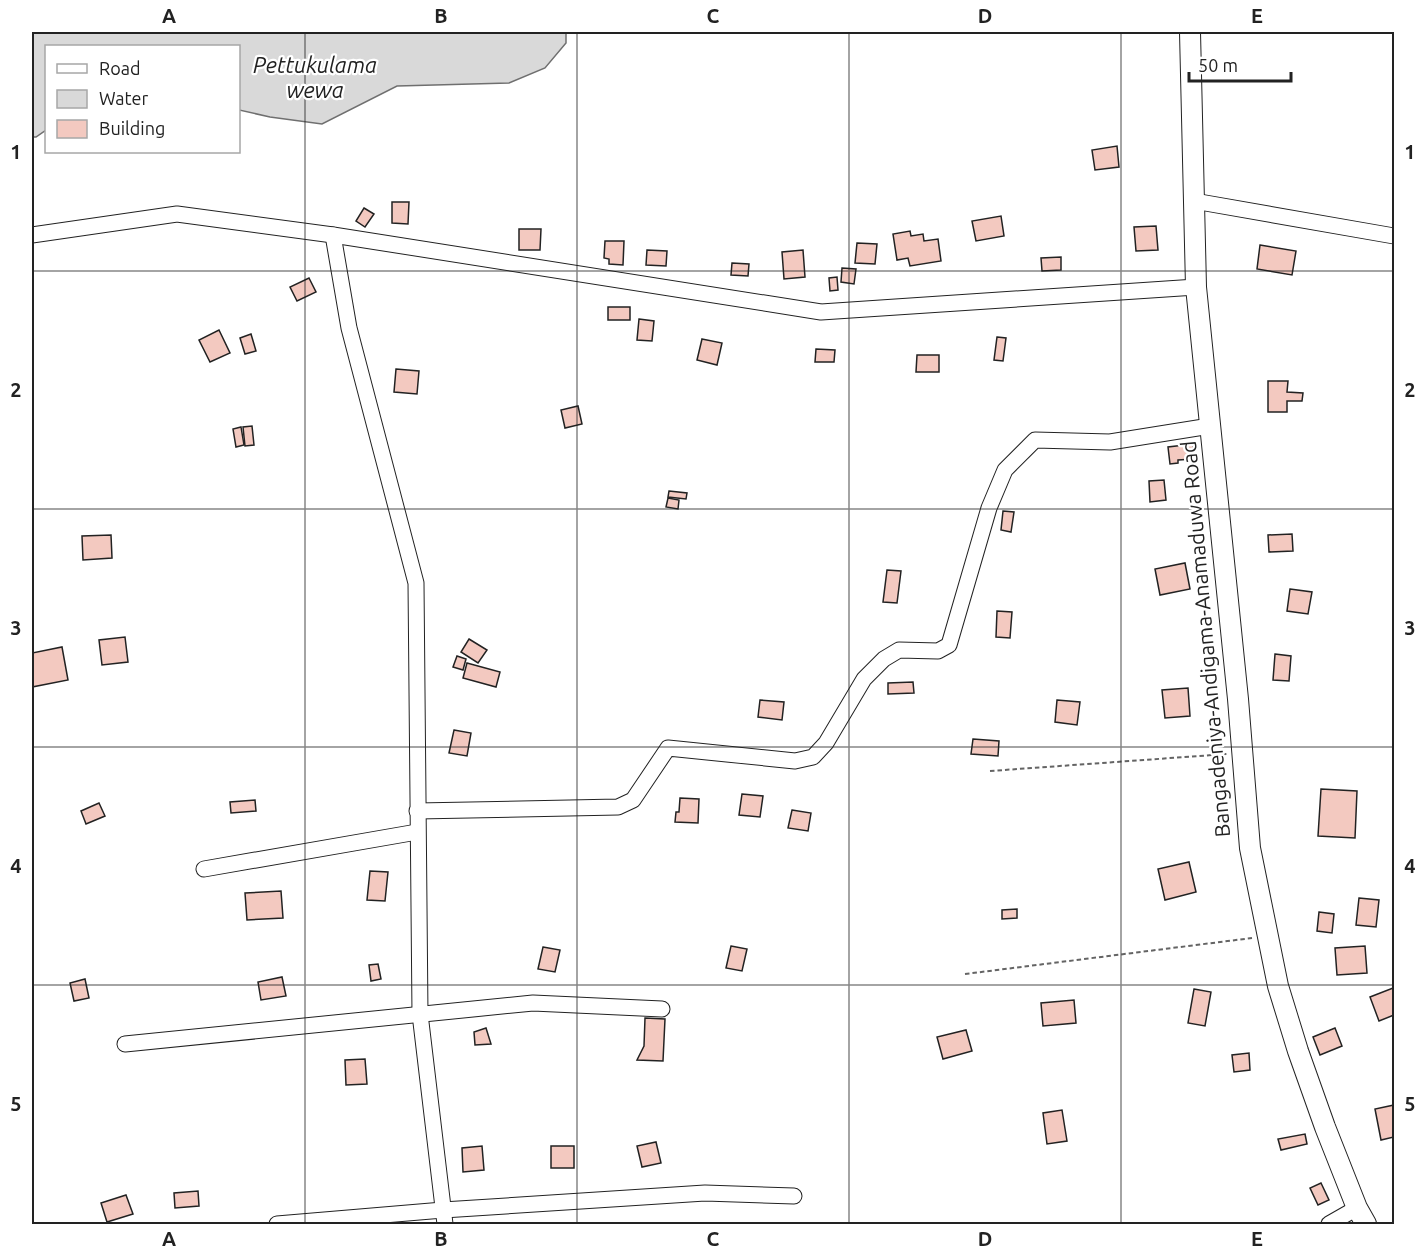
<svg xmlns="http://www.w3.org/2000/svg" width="1426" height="1256" font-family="Ubuntu,sans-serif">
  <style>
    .water { fill: #d9d9d9; stroke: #6f6f6f; stroke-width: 1.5 }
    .building { fill: #f3c9c0; stroke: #222; stroke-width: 1.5 }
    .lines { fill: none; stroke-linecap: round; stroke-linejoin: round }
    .minor-casing { stroke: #222; stroke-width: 17 }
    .major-casing { stroke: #222; stroke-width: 22 }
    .path { stroke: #646464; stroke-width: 2; stroke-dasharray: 4.5 3; stroke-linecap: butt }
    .minor { stroke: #fff; stroke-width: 15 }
    .major { stroke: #fff; stroke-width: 20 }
    .grid { fill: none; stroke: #222; stroke-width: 1.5; stroke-opacity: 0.55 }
    .labels { text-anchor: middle; stroke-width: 4.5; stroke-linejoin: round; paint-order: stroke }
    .street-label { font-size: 21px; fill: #222; stroke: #fff }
    .water-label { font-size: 22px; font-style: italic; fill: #222; stroke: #fff }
    .neatline { fill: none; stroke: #222; stroke-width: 2 }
    .grid-label { font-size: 20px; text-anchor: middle; font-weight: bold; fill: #222 }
  </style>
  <rect width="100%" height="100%" fill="#fff"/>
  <!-- water -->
  <polygon class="water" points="32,32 566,32 566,43 545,68 509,83 397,86 322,124 270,117 239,110 238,46 46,46 46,130 36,137 32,137"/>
  <!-- building -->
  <g class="building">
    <polygon points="1117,146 1119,167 1095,170 1092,150"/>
    <polygon points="392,202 409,202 408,224 392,223"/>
    <polygon points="364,208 374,214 365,227 356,221"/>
    <polygon points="1001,216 1004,236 976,241 972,221"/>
    <polygon points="1156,226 1158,250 1136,251 1134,227"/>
    <polygon points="519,229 541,229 540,250 519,250"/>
    <polygon points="910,231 911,236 923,234 924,241 938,239 941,261 910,266 908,258 897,260 893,234"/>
    <polygon points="605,241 624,241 623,265 609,264 609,259 604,258"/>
    <polygon points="857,243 877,244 875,264 855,263"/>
    <polygon points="1260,245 1296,251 1292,275 1257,269"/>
    <polygon points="647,250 667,251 666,266 646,265"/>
    <polygon points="803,250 805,277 784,279 782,252"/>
    <polygon points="1061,257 1061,270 1042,271 1041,258"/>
    <polygon points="732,263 749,264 748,276 731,275"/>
    <polygon points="842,268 856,269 854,284 841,282"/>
    <polygon points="837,277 838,290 830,291 829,278"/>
    <polygon points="309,278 316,292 297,301 290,287"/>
    <rect x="608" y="307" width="22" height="13"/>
    <polygon points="639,319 654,321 652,341 637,340"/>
    <polygon points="219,330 230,353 210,362 199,340"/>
    <polygon points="251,334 256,351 245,354 240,338"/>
    <polygon points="997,337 1006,338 1003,361 994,360"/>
    <polygon points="702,339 722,343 717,365 697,360"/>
    <polygon points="816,349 835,350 834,362 815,362"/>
    <polygon points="917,355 939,355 939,372 916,372"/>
    <polygon points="396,369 419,371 417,394 394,392"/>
    <polygon points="1268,381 1288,381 1287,392 1303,393 1302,401 1287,401 1287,412 1268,412"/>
    <polygon points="578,406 582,424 565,428 561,410"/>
    <polygon points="252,426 254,445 245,446 243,427"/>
    <polygon points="241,427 244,445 236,447 233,429"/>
    <polygon points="1193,444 1194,459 1178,460 1178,463 1170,464 1168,447"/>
    <polygon points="1164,480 1166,500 1150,502 1149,481"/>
    <polygon points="669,491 687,493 686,499 668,497"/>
    <polygon points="668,498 679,500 678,509 666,507"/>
    <polygon points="1003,511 1014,512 1011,532 1001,530"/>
    <polygon points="1292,534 1293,551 1269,552 1268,535"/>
    <polygon points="111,535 112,558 83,560 82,536"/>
    <polygon points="1185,563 1190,589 1160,595 1155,569"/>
    <polygon points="887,570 901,571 897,603 883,602"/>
    <polygon points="1290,589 1312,592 1308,614 1287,611"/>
    <polygon points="997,611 1012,612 1010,638 996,637"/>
    <polygon points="125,637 128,662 102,665 99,640"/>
    <polygon points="469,639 487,650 478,663 461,652"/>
    <polygon points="62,647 68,680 32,687 32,670 33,669 32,653"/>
    <polygon points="1275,654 1291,656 1289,681 1273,680"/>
    <polygon points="457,656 466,659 463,670 453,667"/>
    <polygon points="467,663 500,672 496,687 463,678"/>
    <polygon points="913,682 914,693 888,694 888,683"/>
    <polygon points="1188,688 1190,716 1165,718 1162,690"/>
    <polygon points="760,700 784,702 782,720 758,717"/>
    <polygon points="1057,700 1080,702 1077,725 1055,722"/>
    <polygon points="454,730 471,733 467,756 449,753"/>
    <polygon points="973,739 999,741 998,756 971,754"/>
    <polygon points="1321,789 1357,791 1355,838 1318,836"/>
    <polygon points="742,794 763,796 760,817 739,815"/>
    <polygon points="680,798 699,799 698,823 675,822 676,812 679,812"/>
    <polygon points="255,800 256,811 231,813 230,802"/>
    <polygon points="99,803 105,816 86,824 81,811"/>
    <polygon points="792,810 811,813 808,831 788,828"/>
    <polygon points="1189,862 1196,892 1165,900 1158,869"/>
    <polygon points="370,871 388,872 385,901 367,900"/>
    <polygon points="281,891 283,918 247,920 245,893"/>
    <polygon points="1359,898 1379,900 1376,927 1356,925"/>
    <polygon points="1017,909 1017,918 1002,919 1002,910"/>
    <polygon points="1319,912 1334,914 1332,933 1317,931"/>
    <polygon points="731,946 747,949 742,971 726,968"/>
    <polygon points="1365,946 1367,973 1337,975 1335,948"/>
    <polygon points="543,947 560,950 555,972 538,969"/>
    <polygon points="378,964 381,979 371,981 369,965"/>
    <polygon points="282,977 286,996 261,1000 258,982"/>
    <polygon points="85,979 89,998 74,1001 70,983"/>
    <polygon points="1393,988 1394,993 1394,1015 1379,1021 1370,997"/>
    <polygon points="1194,989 1211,992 1205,1026 1188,1023"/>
    <polygon points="1074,1000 1076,1023 1043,1026 1041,1003"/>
    <polygon points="645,1018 665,1019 663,1061 637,1060 644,1046"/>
    <polygon points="486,1028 491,1044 475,1045 474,1032"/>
    <polygon points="1335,1028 1342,1046 1320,1055 1313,1037"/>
    <polygon points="966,1030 972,1051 943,1059 937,1037"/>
    <polygon points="1249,1053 1250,1070 1234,1072 1232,1055"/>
    <polygon points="365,1059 367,1084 346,1085 345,1060"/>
    <polygon points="1394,1105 1394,1137 1381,1140 1375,1109"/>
    <polygon points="1062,1110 1067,1141 1047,1144 1043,1113"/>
    <polygon points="1305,1134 1307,1144 1281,1150 1278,1139"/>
    <polygon points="656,1142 661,1163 642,1167 637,1146"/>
    <polygon points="482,1146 484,1170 463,1172 462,1148"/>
    <rect x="551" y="1146" width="23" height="22"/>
    <polygon points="1321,1183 1329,1200 1318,1205 1310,1188"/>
    <polygon points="198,1191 199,1206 175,1208 174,1193"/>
    <polygon points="126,1195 133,1214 107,1222 101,1203"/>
  </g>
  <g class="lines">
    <defs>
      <g id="minor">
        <polyline points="1194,201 1394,236"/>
        <polyline points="32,235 177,214 333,235 821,312 1196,287"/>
        <polyline points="333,235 349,328 416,583 420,1014 445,1224"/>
        <polyline points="417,811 618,807 633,800 668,748 795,761 813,757 826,743 864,679 884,659 899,650 938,651 949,645 989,508 1005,470 1035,440 1110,442 1210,426"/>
        <polyline points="204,869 417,832"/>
        <polyline points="125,1044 533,1003 662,1009"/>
        <polyline points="277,1224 443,1210 705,1193 794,1196"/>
        <polyline points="1329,1224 1357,1208"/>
      </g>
      <polyline id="major" points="1190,32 1196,287 1238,699 1250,848 1278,986 1298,1051 1325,1127 1357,1208 1366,1224"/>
    </defs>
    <!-- minor casing -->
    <use href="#minor" class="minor-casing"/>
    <!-- major casing -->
    <use href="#major" class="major-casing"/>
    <!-- path -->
    <g class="path">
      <polyline points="990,771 1227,754"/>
      <polyline points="965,974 1252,938"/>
    </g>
    <!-- minor -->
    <use href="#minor" class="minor"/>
    <!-- major -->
    <use href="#major" class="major"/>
  </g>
  <!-- grid -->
  <path class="grid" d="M305,32V1224M577,32V1224M849,32V1224M1121,32V1224M32,271H1394M32,509H1394M32,747H1394M32,985H1394"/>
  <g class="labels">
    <!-- street labels -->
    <g class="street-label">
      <text transform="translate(1206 639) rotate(-95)" y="7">Bangadeniya-Andigama-Anamaduwa Road</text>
    </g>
    <!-- water labels -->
    <g class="water-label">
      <text x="315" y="73">Pettukulama<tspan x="315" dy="25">wewa</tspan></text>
    </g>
  </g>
  <!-- border -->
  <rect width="1426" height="1256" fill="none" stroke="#ffffff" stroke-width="66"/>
  <!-- legend -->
  <rect x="45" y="45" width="195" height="108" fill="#ffffff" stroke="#a7a7a7" stroke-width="1.5"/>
  <rect x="57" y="64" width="30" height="9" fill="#ffffff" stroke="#a7a7a7" stroke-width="1.5"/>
  <text x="99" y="75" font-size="18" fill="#222222">Road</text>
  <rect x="57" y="90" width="30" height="18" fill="#d9d9d9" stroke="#a7a7a7" stroke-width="1.5"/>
  <text x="99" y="105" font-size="18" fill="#222222">Water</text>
  <rect x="57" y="120" width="30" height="18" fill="#f3c9c0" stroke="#a7a7a7" stroke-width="1.5"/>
  <text x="99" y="135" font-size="18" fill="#222222">Building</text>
  <!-- scale -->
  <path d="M1189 72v9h102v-9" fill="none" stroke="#222222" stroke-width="3"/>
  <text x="1198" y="72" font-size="18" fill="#222222" stroke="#ffffff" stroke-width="4.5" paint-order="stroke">50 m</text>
  <rect x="33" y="33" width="1360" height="1190" class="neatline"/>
  <g class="grid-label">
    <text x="169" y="23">A</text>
    <text x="441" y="23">B</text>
    <text x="713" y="23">C</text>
    <text x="985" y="23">D</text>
    <text x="1257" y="23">E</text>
    <text x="16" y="159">1</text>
    <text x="1410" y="159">1</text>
    <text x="16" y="397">2</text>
    <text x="1410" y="397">2</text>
    <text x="16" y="635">3</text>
    <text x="1410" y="635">3</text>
    <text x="16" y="873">4</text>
    <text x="1410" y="873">4</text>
    <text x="16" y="1111">5</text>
    <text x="1410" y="1111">5</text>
    <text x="169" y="1246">A</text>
    <text x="441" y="1246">B</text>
    <text x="713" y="1246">C</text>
    <text x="985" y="1246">D</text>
    <text x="1257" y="1246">E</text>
  </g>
</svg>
